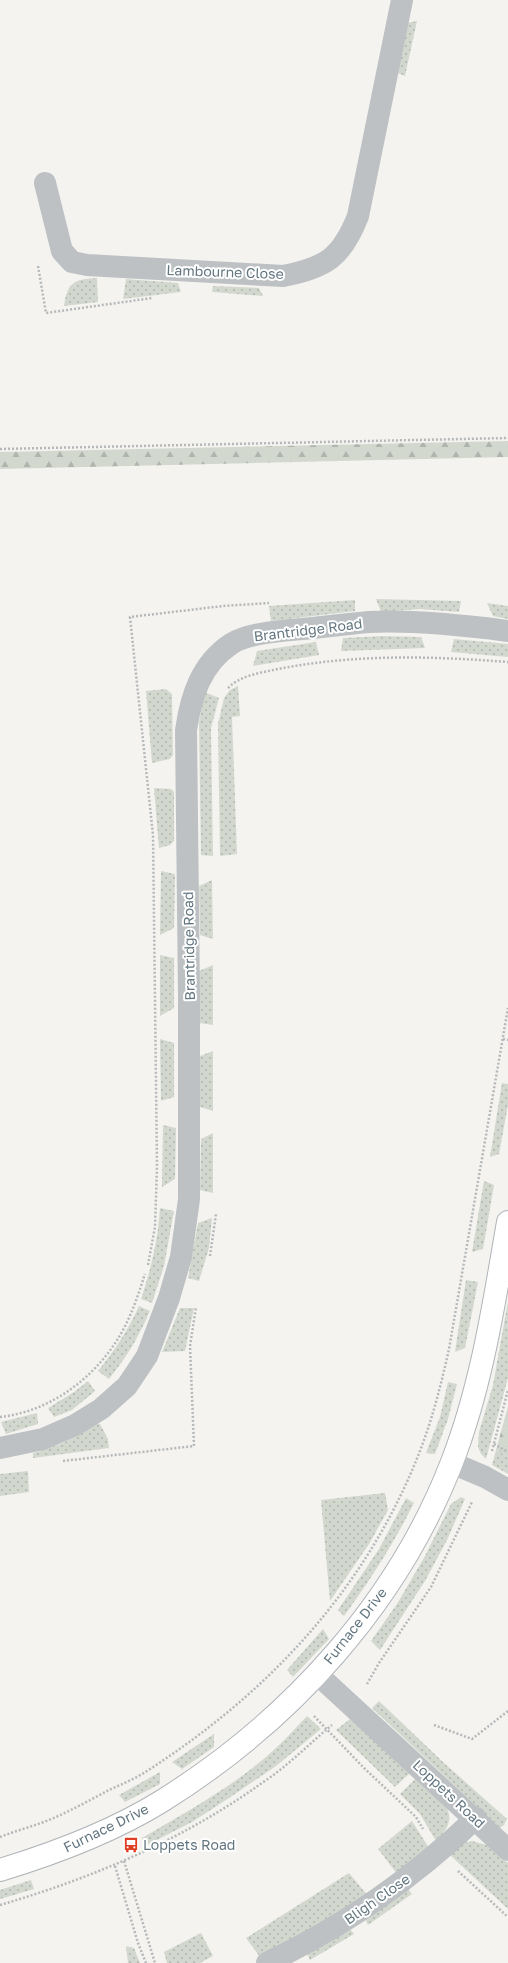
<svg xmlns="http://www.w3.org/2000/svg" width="508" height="1963" font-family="'Golos Text',sans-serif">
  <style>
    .grass { fill: url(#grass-dots) }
    .forest { fill: url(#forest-firs) }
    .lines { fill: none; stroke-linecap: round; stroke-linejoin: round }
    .secondary-casing { stroke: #afb5b9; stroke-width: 24 }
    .path { stroke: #b5b8ba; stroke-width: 2.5; stroke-dasharray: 2 2; stroke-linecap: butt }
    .street { stroke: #bdc1c4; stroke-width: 22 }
    .secondary { stroke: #fff; stroke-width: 22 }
    .labels { text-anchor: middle; stroke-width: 4; stroke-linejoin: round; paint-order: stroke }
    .street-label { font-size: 14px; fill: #637680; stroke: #fff }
    .poi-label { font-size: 14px; fill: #637680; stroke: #fff; text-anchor: start }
  </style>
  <defs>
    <pattern id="grass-dots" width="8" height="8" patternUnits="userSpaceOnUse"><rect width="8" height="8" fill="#d3d8cf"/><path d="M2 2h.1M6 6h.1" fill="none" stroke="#afb4ad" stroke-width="1.8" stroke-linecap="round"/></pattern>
    <pattern id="forest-firs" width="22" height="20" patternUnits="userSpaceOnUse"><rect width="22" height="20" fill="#d3d8cf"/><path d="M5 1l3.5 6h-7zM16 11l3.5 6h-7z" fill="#afb4ad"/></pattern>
  </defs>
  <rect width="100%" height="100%" fill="#f4f3ef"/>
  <!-- grass -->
  <g class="grass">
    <polygon points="417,21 405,76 398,73 407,23"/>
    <path d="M97,278L98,302L64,306C67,282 75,279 97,278Z"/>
    <polygon points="126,279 178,283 181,292 123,299"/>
    <polygon points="213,286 259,288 263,296 212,292"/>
    <polygon points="376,599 461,601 459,612 420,609 381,612"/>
    <polygon points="355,600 355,611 271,621 269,606"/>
    <polygon points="487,603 508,606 508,619 493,616"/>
    <polygon points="382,636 421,637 425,648 341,651 343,638"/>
    <polygon points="454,639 508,644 508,657 451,652"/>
    <polygon points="316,642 319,655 253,666 257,651"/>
    <polygon points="238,686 240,716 232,717 237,854 220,856 218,724 224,698 230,690"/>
    <polygon points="166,689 172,694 173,755 170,759 152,763 146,691"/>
    <polygon points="204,692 219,698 211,728 213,856 201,855 199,723"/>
    <polygon points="154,788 171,789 174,792 174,841 170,845 159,848"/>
    <polygon points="161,871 175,874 174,928 160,935"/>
    <polygon points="212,880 213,939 200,935 199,886"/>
    <polygon points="160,955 174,958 174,1008 160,1016"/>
    <polygon points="213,965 213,1025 199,1023 199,971"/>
    <polygon points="160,1039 174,1043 174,1097 161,1101"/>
    <polygon points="213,1051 213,1111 200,1107 200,1056"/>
    <polygon points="502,1083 508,1084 508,1105 499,1154 490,1157"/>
    <polygon points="163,1125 176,1128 175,1179 162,1187"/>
    <polygon points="213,1133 213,1193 200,1190 201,1139"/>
    <polygon points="484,1181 494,1185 483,1249 472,1252"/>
    <path d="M160,1208L174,1211L164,1266L152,1303L141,1299C151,1269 158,1240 160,1208Z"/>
    <polygon points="212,1218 209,1248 199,1281 188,1278 198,1223"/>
    <polygon points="466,1280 478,1282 465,1348 455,1352"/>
    <polygon points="508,1301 508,1378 486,1459 481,1454 478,1447 479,1432 493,1385"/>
    <path d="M139,1306L150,1311C139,1336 127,1357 109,1379L98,1371C115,1350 128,1330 139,1306Z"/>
    <polygon points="180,1308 194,1308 185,1351 162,1352"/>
    <polygon points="88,1381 95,1391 72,1410 54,1417 48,1408 74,1392"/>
    <polygon points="448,1382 457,1384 448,1419 435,1454 426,1453 440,1417"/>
    <polygon points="37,1413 38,1424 6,1434 1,1422"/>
    <path d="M94,1423L100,1424L108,1439L109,1448L33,1458V1453C58,1446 73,1440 94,1423Z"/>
    <polygon points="496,1450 508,1457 508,1474 492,1465"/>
    <polygon points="28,1471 29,1492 0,1496 0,1474"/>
    <polygon points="385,1493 388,1510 369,1544 330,1601 321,1500"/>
    <polygon points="461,1497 465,1499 447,1540 425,1581 380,1650 371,1641 397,1604 425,1556 451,1504"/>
    <path d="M406,1498L414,1503C394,1543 371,1579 344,1616L338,1610L379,1549Z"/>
    <polygon points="323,1629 329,1639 293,1677 287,1670"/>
    <polygon points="379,1701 444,1763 507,1819 504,1825 500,1828 372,1708"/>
    <path d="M307,1716L321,1729L276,1766L229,1798L192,1822L147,1845L142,1838C188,1811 238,1784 277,1747C288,1737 297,1726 307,1716Z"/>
    <polygon points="350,1719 410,1773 395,1787 336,1730"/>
    <polygon points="214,1734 214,1747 182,1769 172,1762"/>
    <polygon points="160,1772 160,1784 125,1802 119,1795"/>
    <path d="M415,1779C438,1798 467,1812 436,1841L420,1814L400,1794Z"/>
    <polygon points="412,1821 429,1848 398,1875 378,1849"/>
    <polygon points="472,1841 490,1846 508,1863 508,1909 450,1855 462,1843"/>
    <polygon points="349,1873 369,1897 260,1957 246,1938"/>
    <polygon points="31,1880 34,1889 0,1899 0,1890"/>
    <polygon points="408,1889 412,1894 368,1925 365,1919"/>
    <polygon points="350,1929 354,1934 310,1960 307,1954"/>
    <polygon points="201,1933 213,1956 200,1963 167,1963 164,1952"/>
    <polygon points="126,1946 134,1948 140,1963 128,1963"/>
  </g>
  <!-- forest -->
  <g class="forest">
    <polygon points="508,441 508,457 0,469 0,452"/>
    <polygon points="508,1406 508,1457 496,1450"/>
  </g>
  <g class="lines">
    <defs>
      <path id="secondary" d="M0,1870C56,1853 112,1832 162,1801C290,1721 397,1604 452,1462C482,1385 494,1303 508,1222"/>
    </defs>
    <!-- secondary casing -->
    <use href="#secondary" class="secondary-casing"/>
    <!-- path -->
    <g class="path">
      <polyline points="38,266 46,313 152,298"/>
      <polyline points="0,449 508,438"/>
      <path d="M228,688C241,675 260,673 278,669C355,654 430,656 508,662"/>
      <polyline points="503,1039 508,1040"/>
      <polyline points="210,1256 216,1214"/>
      <polyline points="148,1265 155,1227 157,1167 153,835 130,617 223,606 269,603"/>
      <path d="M0,1417C56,1411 105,1370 128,1320C135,1305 140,1289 145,1274"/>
      <polyline points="494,1444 508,1452"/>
      <polyline points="492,1451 508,1390"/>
      <polyline points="63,1461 194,1446 190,1346 196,1307"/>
      <polyline points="367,1684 379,1663 431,1587 472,1502"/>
      <polyline points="314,1716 364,1768 416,1817 423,1829"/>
      <polyline points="434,1725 472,1739 508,1711"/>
      <path d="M0,1837C18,1830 38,1825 56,1817C74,1809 92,1799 109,1790C122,1784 135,1779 147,1771C268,1693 364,1591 418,1456C432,1421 441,1385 449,1349L508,1008"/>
      <polyline points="124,1861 155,1963"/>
      <polyline points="115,1866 138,1943 146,1963"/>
      <polyline points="458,1871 508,1917"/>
      <path d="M0,1905C89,1879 175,1843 252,1790C263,1782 276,1774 286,1765C302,1752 316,1738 332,1725"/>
    </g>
    <!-- street -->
    <g class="street">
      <path d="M45,183L62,251L72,262L87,265L283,276C326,268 342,257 358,216L402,0"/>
      <path d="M0,1448L43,1439L75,1425L101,1409L127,1386L147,1356L169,1298L181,1257L189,1199V996L186,730C191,696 201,664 231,644C248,633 281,631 302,629C324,627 346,624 369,622C415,620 462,625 508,631"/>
      <polyline points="452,1463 485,1477 508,1490"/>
      <polyline points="317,1674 508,1850"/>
      <path d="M267,1963C346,1925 412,1879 476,1818"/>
    </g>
    <!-- secondary -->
    <use href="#secondary" class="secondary"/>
  </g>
  <!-- icons -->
  <defs>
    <symbol id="bus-bare" viewBox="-9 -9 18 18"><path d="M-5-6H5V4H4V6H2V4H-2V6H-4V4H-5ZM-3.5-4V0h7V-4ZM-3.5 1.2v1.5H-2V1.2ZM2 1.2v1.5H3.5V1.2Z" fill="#e03e23" stroke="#fff" stroke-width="2.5" paint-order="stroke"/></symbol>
  </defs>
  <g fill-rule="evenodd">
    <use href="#bus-bare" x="120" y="1834" width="22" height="22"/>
  </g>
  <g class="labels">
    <!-- street labels -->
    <g class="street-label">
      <text transform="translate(225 272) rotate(2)" y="5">Lambourne Close</text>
      <text transform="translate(308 630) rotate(-7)" y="5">Brantridge Road</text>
      <text transform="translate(189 946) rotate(-91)" y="5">Brantridge Road</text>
      <text transform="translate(355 1626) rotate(-52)" y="5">Furnace Drive</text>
      <text transform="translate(449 1794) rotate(43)" y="5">Loppets Road</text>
      <text transform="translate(106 1828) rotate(-26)" y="5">Furnace Drive</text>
      <text transform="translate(377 1899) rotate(-35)" y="5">Bligh Close</text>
    </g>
    <!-- poi labels -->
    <g class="poi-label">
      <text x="143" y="1850">Loppets Road</text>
    </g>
  </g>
</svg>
